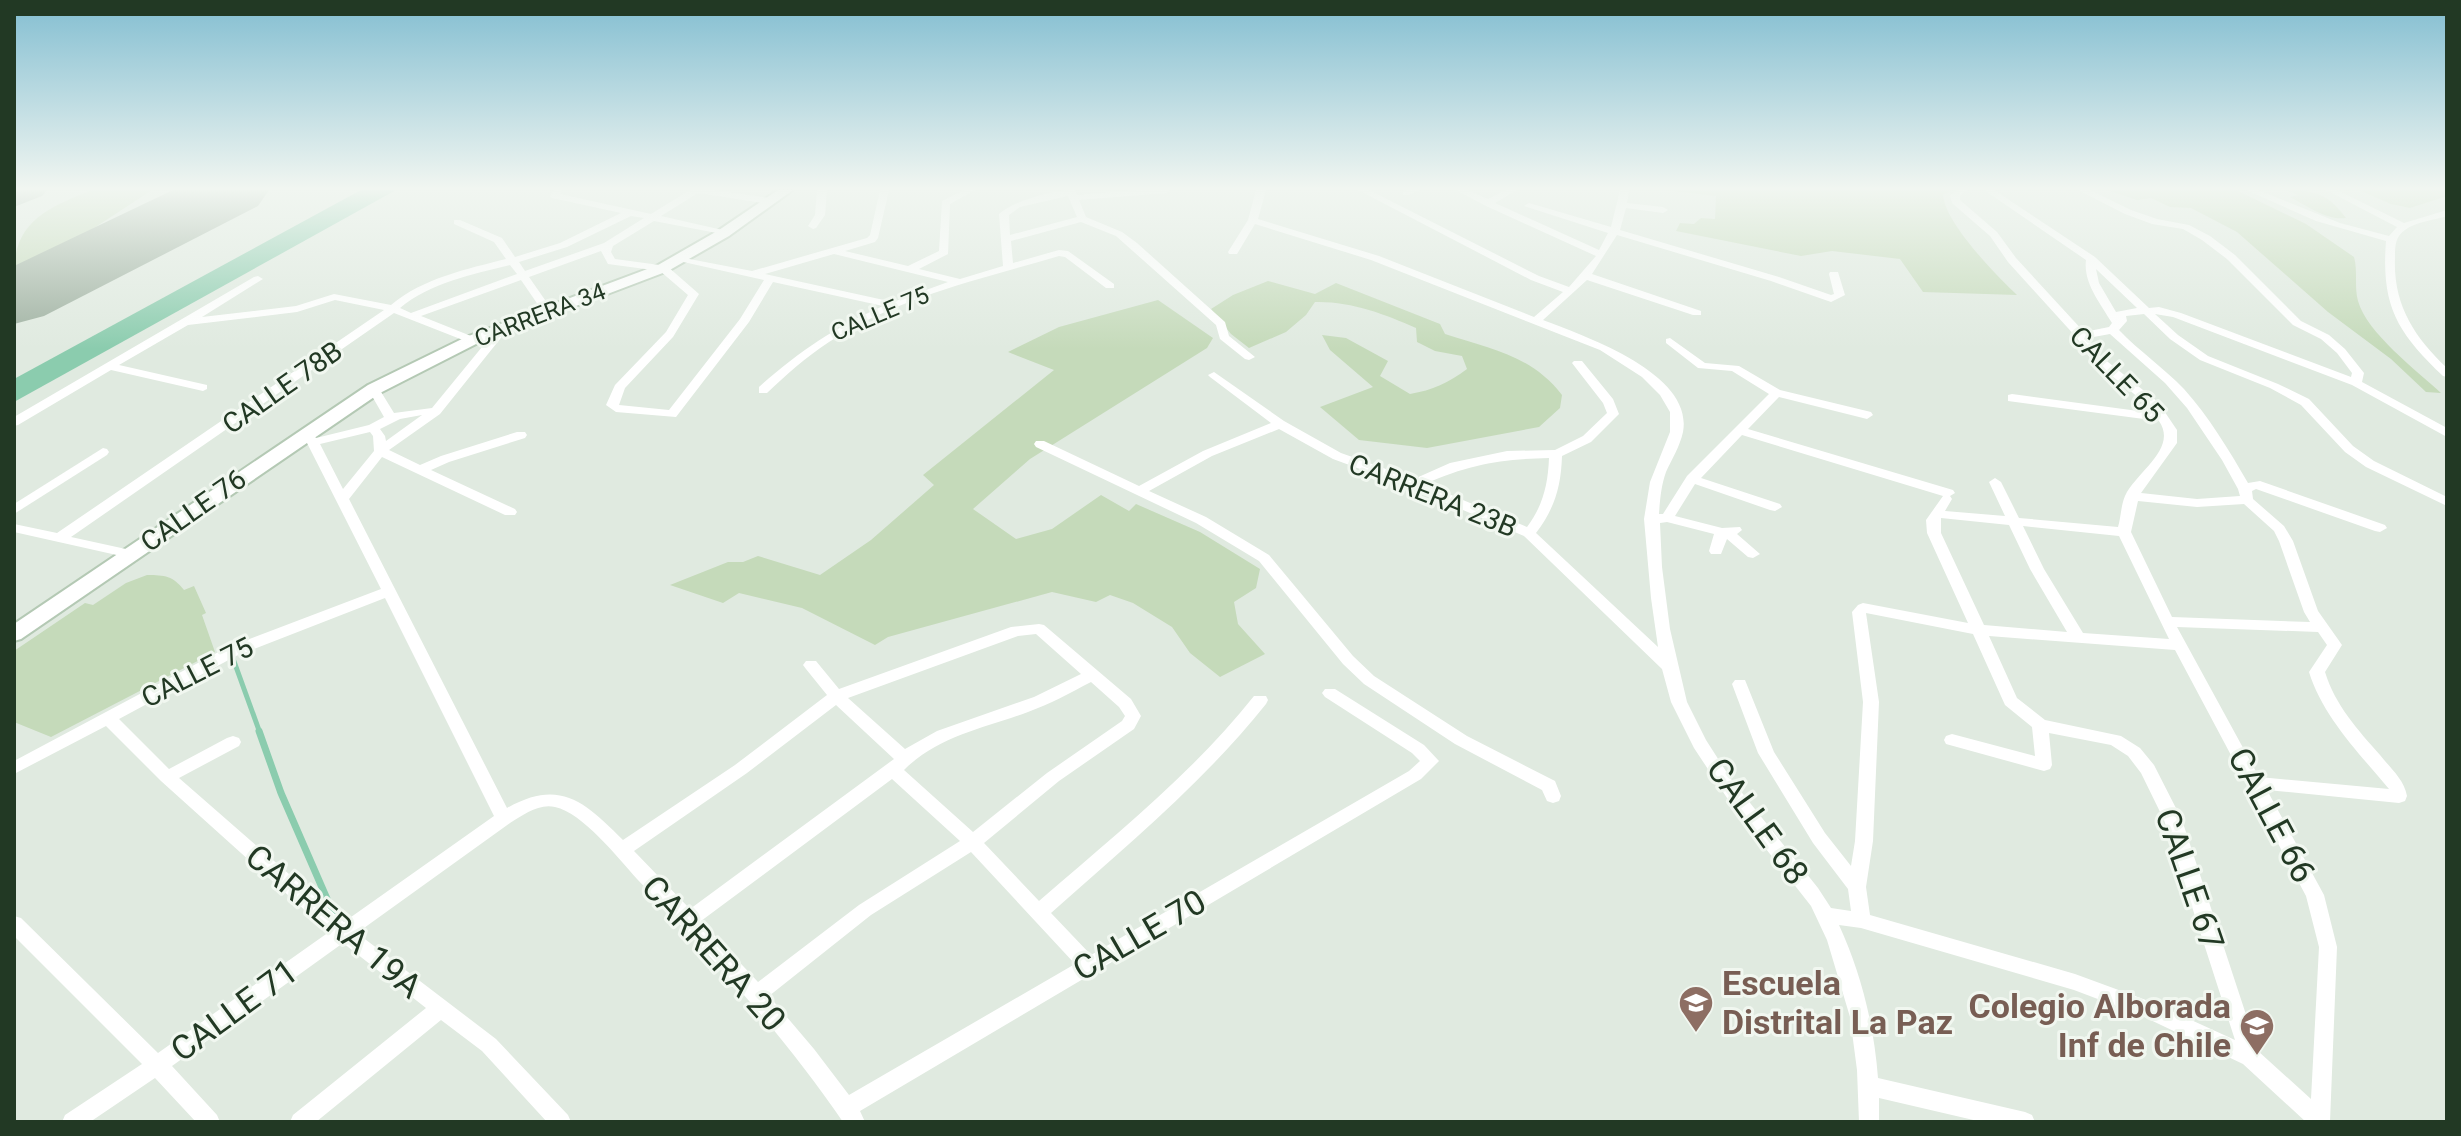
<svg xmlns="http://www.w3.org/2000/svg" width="2461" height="1136" font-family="Roboto,sans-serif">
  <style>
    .green { fill: #c5daba }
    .water { fill: #8bccae }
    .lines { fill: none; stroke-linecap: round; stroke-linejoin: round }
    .stream-far1 { stroke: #8bccae; stroke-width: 5 }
    .stream { stroke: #8bccae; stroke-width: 7 }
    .taxiway { fill: #9eb0a0; fill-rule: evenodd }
    .runway { fill: #9eb0a0; fill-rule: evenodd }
    .secondary-casing { stroke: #b4c9b4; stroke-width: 4 }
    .street { fill: #fff; fill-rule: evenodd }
    .secondary { fill: #fff; fill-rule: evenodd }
    .labels { text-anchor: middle; stroke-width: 6; stroke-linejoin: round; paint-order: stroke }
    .far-street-label { font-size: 24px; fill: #223924; stroke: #f1f7f0 }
    .street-label { font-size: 28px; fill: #223924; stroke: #f1f7f0 }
    .near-street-label { font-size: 34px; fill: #223924; stroke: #f1f7f0 }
    .near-education-label { font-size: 34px; font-weight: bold; fill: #785e54; stroke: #f1f7f0; text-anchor: start }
  </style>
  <rect width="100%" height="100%" fill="#e0eae0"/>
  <!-- green -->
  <g class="green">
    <path d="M92,190H152L59,251L14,273C14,220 50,207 92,190Z"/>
    <path d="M1664,190H1952L1943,195C1945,223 1996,275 2017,295L1923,292L1900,259L1832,251L1801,256L1676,231L1680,223L1694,224L1701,218L1715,219L1716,196Z"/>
    <path d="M2107,190H2236L2306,224L2354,257C2358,271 2354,287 2358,301C2367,333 2416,370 2441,393L2426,392L2391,359L2328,312L2237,232L2191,208L2170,207L2151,198L2137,200Z"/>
    <path d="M2286,190C2315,190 2328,194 2346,218C2327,221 2306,205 2290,197L2298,195Z"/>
    <polygon points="2359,190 2447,190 2447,196 2410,208 2391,204"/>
    <path d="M1268,281L1315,294L1336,283L1440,324L1445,334C1491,349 1531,355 1562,395L1560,408L1539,427L1427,448L1359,440L1320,407L1373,387L1330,350L1322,335L1346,338L1388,361L1380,376L1410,394C1433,390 1448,383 1467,369L1462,356L1435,351L1417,342L1416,328C1385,314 1350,301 1315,302L1306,315L1286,332L1249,348L1231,334L1211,309L1233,295Z"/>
    <polygon points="1158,300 1213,338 1207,348 1030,459 973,509 1016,539 1052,529 1101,495 1129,511 1136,504 1200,532 1260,569 1256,588 1234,602 1238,624 1265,654 1220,677 1190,653 1172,627 1133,603 1110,595 1096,602 1052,592 888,637 875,645 802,608 739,593 723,603 670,585 728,562 743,562 758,556 820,575 871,540 934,485 923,475 1054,370 1008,352 1059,327"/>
    <path d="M147,575C165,575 173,576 184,590L194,586L206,613L202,615L215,652L51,737L14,722V651L85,603L93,605L126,583Z"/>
  </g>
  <!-- water -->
  <polygon class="water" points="361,190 396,190 14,402 14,379"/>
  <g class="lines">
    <!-- stream-far1 -->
    <polyline class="stream-far1" points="231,653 260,733"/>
    <!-- stream -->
    <polyline class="stream" points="259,731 281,793 334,915"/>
    <!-- taxiway -->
    <g class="taxiway">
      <polygon points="14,190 47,190 42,196 14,207"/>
      <polygon points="209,190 238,190 240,193 235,199 225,202 215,199"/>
    </g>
    <!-- runway -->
    <polygon class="runway" points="173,190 269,190 258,206 44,316 14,324 14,266"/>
    <defs>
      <polygon id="secondary" points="778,190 793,190 729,236 668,271 478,343 380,393 21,639 14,641 14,624 368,385 466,337 658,265 719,230"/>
    </defs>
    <!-- secondary casing -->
    <use href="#secondary" class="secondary-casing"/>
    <!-- street -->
    <g class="street">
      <path d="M554,190H562L560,194L651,214L690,190H714L769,198L774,201L769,204L698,193L661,216L727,231V235L654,221L613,246L611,252L615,259L667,266L699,294L673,337L625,388L619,405L669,410L740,319L764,280L679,261V257L752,271L867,238L870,235L880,190H889L878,238L875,242L845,251L908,266L939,251L942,201L964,190H975L950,204L948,254L919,269L960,279L1003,266L999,214C1015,200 1056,189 1075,190L1077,195L1137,190H1170L1166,193L1079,200L1086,217L1122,232L1137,243L1225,322L1229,336L1255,357L1249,360L1245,359L1220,339L1216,325L1116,236L1081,222L1011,241L1013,263L1059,250L1068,251L1114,284V288H1106L1065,257L1059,256C982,279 898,297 829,342C806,357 787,374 767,393H759V387C797,353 835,327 883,306L773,282L749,322L676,417L616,412L606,405L615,385L666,332L688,295L660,271L608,264L601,251L529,277L552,310L551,312H543L521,280L421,316L476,338V342H468L394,313L71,537L135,551L137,554L135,557L130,558L14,532V524L57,533L384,310L335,300L297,312L188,325L119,365L207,385V389L203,391L111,370L18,425L14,426V417L254,277L258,276L263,279L202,317L296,306L334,294L391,305C423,278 467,269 506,259L494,242L454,224V220H460L502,238L515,257L560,243L621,213L552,198L550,196ZM1068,196L1077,217L1010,235L1009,215L1020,207ZM631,216L644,218L604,243L525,271L519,262L567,247ZM834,254L948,282L893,302L765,274ZM510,265L517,274L411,313L400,308C430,283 473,274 510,265Z"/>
      <polygon points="817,190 827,190 825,215 816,228 813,229 808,226 815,215"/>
      <path d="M1256,190H1266L1258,219L1379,256L1534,317L1563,292L1531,280L1358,190H1369L1539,276L1569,287L1596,256L1484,205L1456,190H1467L1488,199L1506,190H1517L1495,203L1599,250L1608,233L1524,206L1529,203L1611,227L1620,190H1629L1627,203L1663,207L1668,210L1663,213L1626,208L1620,230L1779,277L1831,295L1834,294L1829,274L1830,272H1838L1845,295L1831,302L1771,281L1617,235L1592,274L1701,311V315H1693L1587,280L1543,320C1584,336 1694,373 1683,432C1680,446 1672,459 1666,472C1661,486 1660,500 1659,514H1663L1687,476L1769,394L1732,371L1698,368L1666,343V339L1670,338L1705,363L1739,366L1780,390L1871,412L1873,415L1867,419L1779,397L1748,429L1953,490L1955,493L1950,496L1952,499L1945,511L2005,516L1989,482L1995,478L2001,482L2019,518L2118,527C2121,517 2121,505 2125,496C2137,471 2178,449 2159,421L2008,401V395L2012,394L2153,413L2150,407L2090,358L2077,338L2008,262L1990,236L1952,203L1950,195L1957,190H1967L1960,196V200L1997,232L2016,258L2084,332L2109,327L2112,323C2101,304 2083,283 2086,260L1984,190H1994L2095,257L2149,308L2159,307L2181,313L2351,377L2352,373L2337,353L2321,339L2293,325L2227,259L2202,240L2183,229L2152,224L2125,214L2078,190H2090L2131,210L2157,219L2189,225L2210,236L2235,255L2301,321L2329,335L2345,349L2364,373L2362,382L2447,428V437L2352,385L2173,317L2155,314L2178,335L2208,356L2278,384L2309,399L2353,446L2374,461L2447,497V506L2366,467L2345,452L2301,405L2270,388L2200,360L2170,339L2144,314L2126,316L2127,321L2119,330C2139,351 2164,368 2184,389C2209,417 2229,450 2248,483L2260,481L2385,525L2387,528L2380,532L2375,531L2256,489L2252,491L2253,499L2284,526L2293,541L2318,611L2342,645L2325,672C2335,705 2358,730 2380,755C2390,768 2404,779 2407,796L2405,801L2399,803L2267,790L2324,895L2337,947L2330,1122H2306L2243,1064L2140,1015L2074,990L1861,928L1839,925C1861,973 1874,1025 1878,1078L2025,1112L2032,1115L2035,1122H1982L1879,1098V1122H1859L1857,1070L1850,1017L1827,940L1811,906L1733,807L1694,748L1671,702L1662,669L1524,536L1409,487L1333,459L1279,429L1212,456L1149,491L1206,517L1269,555L1353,656L1374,676L1467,736L1555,781L1561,796L1559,801L1553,803L1547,801L1542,790L1455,744L1364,684L1343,664L1259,561L1196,523L1036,447L1034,444L1036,441H1044L1139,486L1203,451L1271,423L1210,377L1208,375L1214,372L1284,421L1341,453L1414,479L1450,463L1507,451L1555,450L1583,436L1607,413L1603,403L1572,363L1574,361H1582L1613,399L1619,414L1591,442L1562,456C1561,486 1555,508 1536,533L1658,647L1651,598L1644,519L1650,482L1670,432V412L1660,395L1642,377L1600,350L1371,260L1255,224L1237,254H1229L1228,252L1248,220ZM2096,269L2137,308L2116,312L2099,283ZM2110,334L2165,383L2187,408L2222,460L2238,489L2240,496L2197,499L2141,493L2177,443V430L2158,402L2098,354L2088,338ZM1742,435L1943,496L1926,520L1927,533L1968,623L1863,603L1858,605L1852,612L1863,702L1855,841L1851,866L1825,833L1774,752L1745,680H1735L1732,684L1758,753L1813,843L1848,889L1851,911L1831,908L1818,888L1731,779L1706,740L1687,702L1670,629L1662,567L1660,523L1667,522L1714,534L1709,551L1711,554H1721L1727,539L1748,557L1753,558L1760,554L1737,534L1742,530L1740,527L1722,528L1675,516L1695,484L1770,510L1775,511L1782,507L1780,504L1701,478ZM1549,458C1548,484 1543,506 1527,527L1425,484C1470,464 1501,459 1549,458ZM2138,501L2197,507L2244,504L2274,531L2279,541L2304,612L2310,622L2172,617L2131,532ZM1941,518L2009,525L2030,569L2067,632L1984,625L1941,533ZM2023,526L2119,536L2169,639L2083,633L2044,569ZM1866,613L1973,634L2005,705L2032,727L2035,756L1952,734L1946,736L1944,740L1946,744L2044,771L2050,769L2052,765L2049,733L2111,745L2128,756L2141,773L2164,820L2235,1040L2154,1003L2075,974L1870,915L1866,887L1873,841L1879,702ZM2177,627L2318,632L2327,645L2309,672C2323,717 2359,753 2389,789L2259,777ZM1989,636L2175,650L2306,896L2319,947L2311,1099L2258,1051L2182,820L2154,765L2140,748L2121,736L2045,720L2017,698Z"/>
      <polygon points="1407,190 1420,190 1409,195 1403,195 1403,191"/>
      <path d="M2246,190H2258L2340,223L2389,236L2397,227L2326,190H2337L2404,223L2447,210V216C2435,220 2415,222 2405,230C2395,237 2395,246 2395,258C2393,304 2414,337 2447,368V377L2443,376C2397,332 2381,306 2386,241L2316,221Z"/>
      <path d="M504,324L510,327L508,329L440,414L389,450L420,465L441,456L517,432H525L527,435L525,438L449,462L431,470L515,509L517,512L515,515H505L382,457L349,499L507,808C560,778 585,802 623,840L735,765L827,695L806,669L803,665L806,661H816L839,689L1011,627L1039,624L1044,625L1131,699L1141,716L1134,729L1059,781L984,843L1039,901C1115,835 1192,774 1254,696H1266L1268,700L1266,704C1203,783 1126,846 1051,913L1091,955L1409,771L1420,761L1412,753L1325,697L1322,693L1325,689H1335L1424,745L1439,761L1421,779L860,1111L865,1122H843C783,1034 711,956 637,879C618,858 583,813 555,807C539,803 523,815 510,823L357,933L496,1039L568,1115L571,1122H547L482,1051L441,1020L316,1122H290L293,1115L426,1008L343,943L172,1066L217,1115L220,1122H196L155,1078L90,1122H62L65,1115L142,1064L14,936V916L21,918L158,1053L329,932L161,781L106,726L14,774V761L226,648L381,589L307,443L299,433L305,429L309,430L316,438L369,425L384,417L368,389L374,385L378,387L394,413L432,408L500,325ZM422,415L386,441L385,436L380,429L400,419ZM370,432L373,436L374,451L343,489L320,444ZM385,598L494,816L344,922L179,778L239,746L241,742L239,738L233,736L227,738L169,769L119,719L236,656ZM1036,634L1081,674L1034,697L937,731L905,749L848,698L1018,636ZM1091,682L1119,707L1125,716L1122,721L1047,773L973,832L904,770C938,736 985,728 1028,712C1050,704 1070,693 1091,682ZM836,705L894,759L690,909L634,851L747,773ZM892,779L960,841L859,905L758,982L701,921ZM971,852L1075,964L849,1095L814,1049L769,996L871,915Z"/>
      <polygon points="103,448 107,449 109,452 107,455 14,514 14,504"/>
    </g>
    <!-- secondary -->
    <use href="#secondary" class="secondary"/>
  </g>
  <!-- sky -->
  <linearGradient id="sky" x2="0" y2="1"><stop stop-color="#83bed1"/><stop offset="0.54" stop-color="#f1f6f1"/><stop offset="1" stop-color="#f1f6f1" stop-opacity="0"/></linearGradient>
  <rect width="2461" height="349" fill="url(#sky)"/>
  <!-- icons -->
  <defs>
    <symbol id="school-pin" viewBox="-11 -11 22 30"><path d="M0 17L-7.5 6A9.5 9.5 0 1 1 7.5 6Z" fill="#8d6e63" stroke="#f1f7f0"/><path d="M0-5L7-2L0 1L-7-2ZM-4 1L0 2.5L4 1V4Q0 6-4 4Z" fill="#fff"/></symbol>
  </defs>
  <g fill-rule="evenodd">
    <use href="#school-pin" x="1676" y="983" width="40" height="54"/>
    <use href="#school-pin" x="2237" y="1006" width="40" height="54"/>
  </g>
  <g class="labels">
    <!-- far-street labels -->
    <g class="far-street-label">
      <text transform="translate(880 314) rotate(-23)" y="8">CALLE 75</text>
      <text transform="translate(540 315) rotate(-21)" y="8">CARRERA 34</text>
    </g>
    <!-- street labels -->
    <g class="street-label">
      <text transform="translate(2117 374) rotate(46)" y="10">CALLE 65</text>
      <text transform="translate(282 387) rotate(-35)" y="10">CALLE 78B</text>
      <text transform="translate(1433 495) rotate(22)" y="10">CARRERA 23B</text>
      <text transform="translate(193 510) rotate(-35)" y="10">CALLE 76</text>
      <text transform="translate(197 672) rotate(-27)" y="10">CALLE 75</text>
    </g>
    <!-- near-street labels -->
    <g class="near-street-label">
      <text transform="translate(2272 815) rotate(62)" y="12">CALLE 66</text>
      <text transform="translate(1758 821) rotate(54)" y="12">CALLE 68</text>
      <text transform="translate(2190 879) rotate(71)" y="12">CALLE 67</text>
      <text transform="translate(334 921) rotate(40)" y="12">CARRERA 19A</text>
      <text transform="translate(1139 935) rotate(-30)" y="12">CALLE 70</text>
      <text transform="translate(714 953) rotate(48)" y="12">CARRERA 20</text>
      <text transform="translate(234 1010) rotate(-36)" y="12">CALLE 71</text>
    </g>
    <!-- near-education labels -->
    <g class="near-education-label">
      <text x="1722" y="995">Escuela<tspan x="1722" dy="39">Distrital La Paz</tspan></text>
      <text x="2231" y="1018" text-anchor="end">Colegio Alborada<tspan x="2231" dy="39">Inf de Chile</tspan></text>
    </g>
  </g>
  <!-- border -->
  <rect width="2461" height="1136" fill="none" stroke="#223924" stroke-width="32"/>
</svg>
